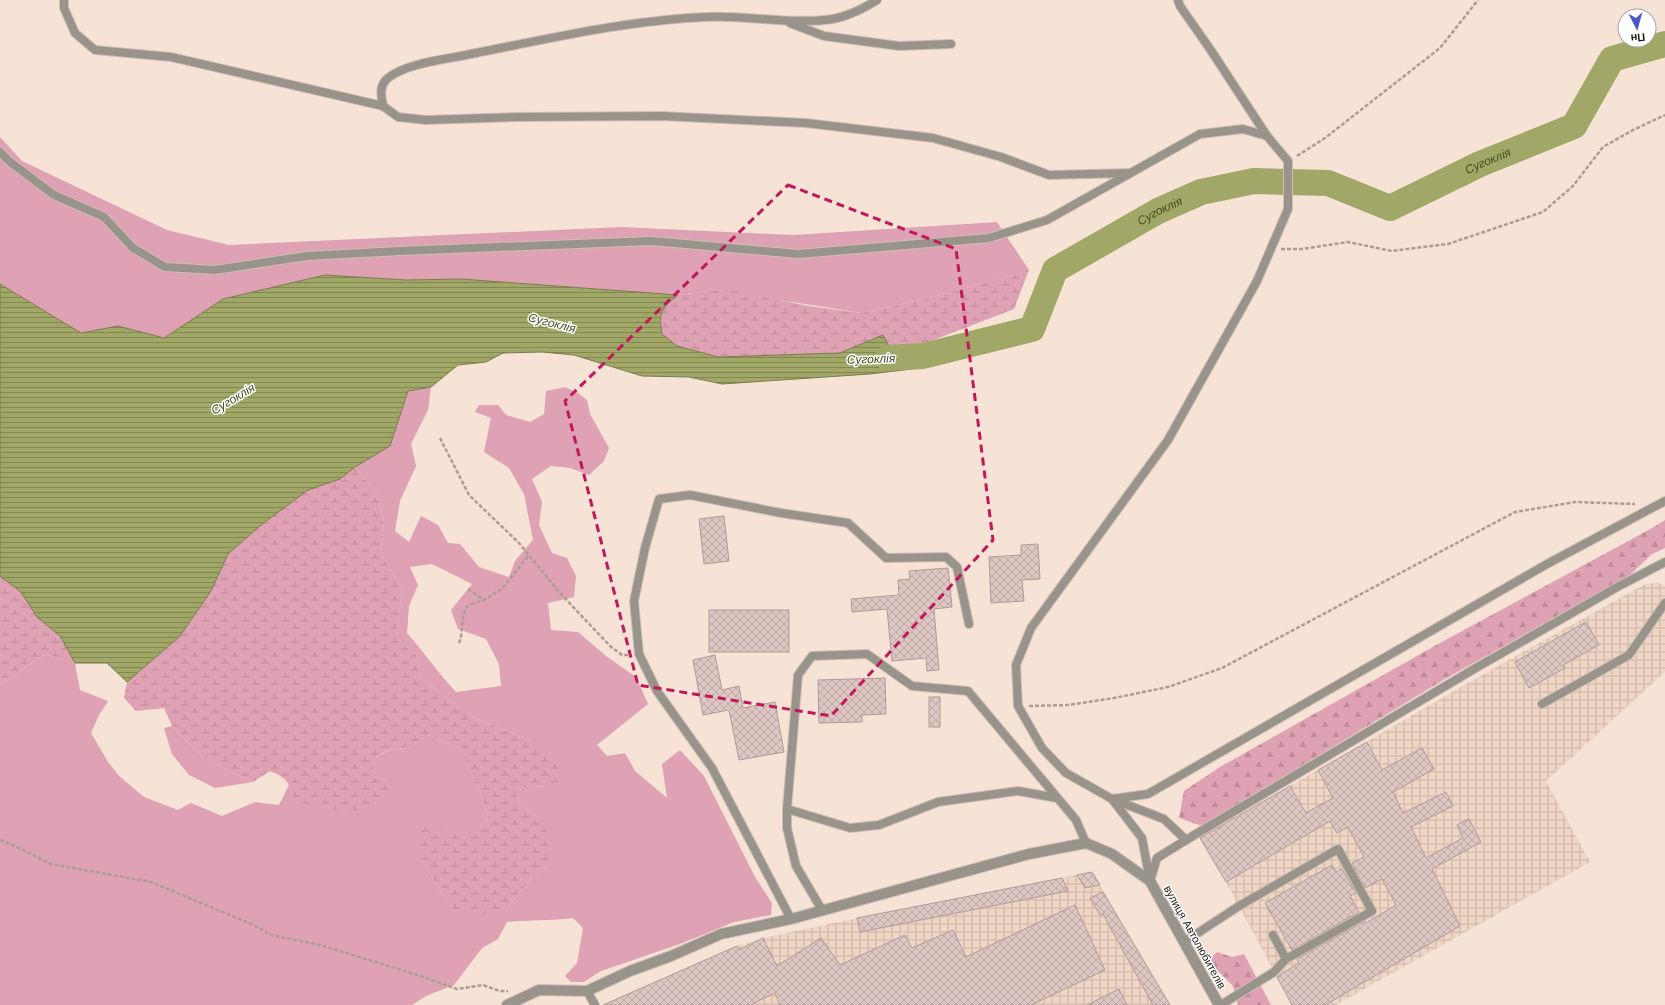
<svg xmlns="http://www.w3.org/2000/svg" width="1665" height="1005" font-family="'Work Sans',sans-serif">
  <style>
    .industrial { fill: url(#industrial-grid) }
    .green { fill: #dfa1b4; fill-rule: evenodd }
    .forest { fill: url(#forest-firs) }
    .wetland { fill: url(#wetland-marsh) }
    .water { fill: url(#water-rules); stroke: #797c4e }
    .lines { fill: none; stroke-linecap: round; stroke-linejoin: round }
    .river { stroke: #a0a767; stroke-width: 26 }
    .building { fill: url(#building-cross-hatch); stroke: #b19a97 }
    .service-casing { stroke: #cfbeb2; stroke-width: 10 }
    .minor-casing { stroke: #cfbeb2; stroke-width: 12 }
    .path { stroke: #ac9d93; stroke-width: 2.5; stroke-dasharray: 4 2; stroke-linecap: butt }
    .service { stroke: #98948c; stroke-width: 8 }
    .minor { stroke: #98948c; stroke-width: 10 }
    .marked { fill: none; stroke: #c2185b; stroke-width: 3; stroke-dasharray: 8 5; stroke-linejoin: round }
    .labels { text-anchor: middle; stroke-width: 3; stroke-linejoin: round; paint-order: stroke }
    .street-label { font-size: 11px; fill: #1f1814; stroke: #fff }
    .water-label { font-size: 12px; font-style: italic; fill: #484d1c; stroke: #fff }
  </style>
  <defs>
    <pattern id="industrial-grid" width="8" height="8" patternUnits="userSpaceOnUse"><rect width="8" height="8" fill="#efd5c3"/><path d="M0 4h8M4 0v8" fill="none" stroke="#ccb6a7"/></pattern>
    <pattern id="forest-firs" width="22" height="20" patternUnits="userSpaceOnUse"><rect width="22" height="20" fill="#dfa1b4"/><path d="M5 1l3.5 6h-7zM16 11l3.5 6h-7z" fill="#bf8a9a"/></pattern>
    <pattern id="wetland-marsh" width="20" height="14" patternUnits="userSpaceOnUse"><rect width="20" height="14" fill="#dfa1b4"/><path d="M1 5h8M5 5V1M11 12h8M15 12V8" fill="none" stroke="#bf8a9a"/></pattern>
    <pattern id="water-rules" width="6" height="5" patternUnits="userSpaceOnUse"><rect width="6" height="5" fill="#a0a767"/><path d="M0 2.5h6" fill="none" stroke="#828754"/></pattern>
    <pattern id="building-cross-hatch" width="8" height="8" patternUnits="userSpaceOnUse"><rect width="8" height="8" fill="#dec6c3"/><path d="M0 0l8 8M0 8l8-8" fill="none" stroke="#bea9a7"/></pattern>
  </defs>
  <rect width="100%" height="100%" fill="#f6e3d5"/>
  <!-- industrial -->
  <g class="industrial">
    <polygon points="1658,582 1665,586 1665,672 1546,781 1590,862 1336,1005 1292,1005 1226,882 1200,838 1487,672 1645,584"/>
    <polygon points="1092,872 1170,1005 618,1005 615,1000 737,946 763,938 857,918"/>
  </g>
  <!-- green -->
  <g class="green">
    <polygon points="0,137 22,161 167,230 229,245 621,227 793,235 997,222 1029,270 941,295 862,313 716,290 678,295 461,279 406,280 325,275 223,299 164,338 118,326 81,333 0,284"/>
    <path d="M431,387L428,410L411,444L416,466L400,501L395,531L409,542L421,516L438,525L448,543L460,544L479,567L509,577L515,561L533,540L524,494L509,468L484,452L491,418L475,412L479,405H498L506,415L530,422L544,414L546,391L565,387L578,393L587,400L590,414L609,448L604,461L589,475L570,468L551,466L532,479L542,502L539,525L552,553L567,558L576,576L574,597L548,603L551,630L578,632L606,656L636,677L648,704L597,745L607,756L625,753L635,771L667,798L662,764L680,750L704,776L755,877L772,903L771,915L734,922L680,944L601,971L584,982H571L565,976L577,963L583,928L573,918C551,921 529,920 507,922L498,939L482,948L454,985L426,996L412,1005H0V685L45,654L75,663L80,690L108,701L99,715L91,733L108,762L119,776L144,797L178,810L191,803L222,816L255,802L279,805L289,785L295,801L387,780L375,777L374,758L387,751L411,747L428,735L460,748L481,794L488,818L468,838L421,858L438,887L456,912L505,910L532,878L549,864L540,819L519,803L514,794L518,788L532,786L551,787L530,741L471,716L422,679L416,655L396,638L402,589L381,554L384,521L377,494L355,467L390,446L408,391ZM432,564L472,584L451,610L458,629L486,639L499,664L501,686L456,692C438,673 424,652 407,633L409,606L418,585L410,567Z"/>
    <polygon points="172,726 206,760 253,782 215,788 189,775 172,754 164,728"/>
  </g>
  <!-- forest -->
  <g class="forest">
    <polygon points="1665,520 1665,548 1652,554 1630,575 1445,679 1202,826 1179,818 1184,791 1220,767 1440,643 1654,527"/>
    <polygon points="1217,952 1232,957 1244,954 1271,1005 1238,1005 1233,986 1208,961"/>
  </g>
  <!-- wetland -->
  <g class="wetland">
    <polygon points="1029,270 1014,309 918,346 892,352 883,335 840,353 718,357 677,346 662,334 660,322 663,308 678,295 716,290 744,292 808,306 862,313 941,295"/>
    <path d="M355,467L377,494L384,521L381,554L402,589L396,638L416,655L422,679L471,716L530,741L559,766L563,780L551,787L532,786L518,788L515,794L519,803L540,819L553,843L549,864L532,878L505,910L481,915L456,912L438,887L421,858L418,834L424,827L468,837L488,818L481,794L460,748L428,735L411,747L386,751L374,758L375,777L387,780L392,787L384,800L357,810H336L295,801C288,782 289,779 270,771L253,782L206,760L172,726L164,708L136,711L124,698L127,682L180,636L211,591L228,554L261,525L308,490L340,479Z"/>
    <polygon points="0,576 21,592 37,617 60,636 75,663 45,654 0,685"/>
  </g>
  <!-- water -->
  <path class="water" d="M325,275L406,280L461,279L678,295C662,308 658,312 662,334L677,346L718,357L840,353L883,335L892,352L918,346L923,356L912,369L870,374L722,384L689,377L642,376L574,355L542,352L503,353L486,362L458,365L431,387L408,391L390,446L355,467L340,479L308,490L261,525L228,554L211,591L180,636L127,682L107,663H75L60,636L37,617L21,592L0,576V284L81,333L118,326L164,338L223,299Z"/>
  <g class="lines">
    <!-- river -->
    <path class="river" id="s1" d="M888,358L923,356L1032,329L1055,270L1158,211L1201,192L1254,181L1328,183L1390,208L1480,164L1574,126L1612,59L1665,44"/>
  </g>
  <!-- building -->
  <g class="building">
    <polygon points="724,516 729,561 704,564 699,519"/>
    <polygon points="1038,544 1040,579 1022,580 1024,601 991,603 989,557 1021,555 1021,545"/>
    <polygon points="948,568 952,607 934,609 939,670 927,671 926,658 892,661 887,609 852,612 851,599 899,595 898,580 910,579 909,571"/>
    <rect x="709" y="610" width="80" height="42"/>
    <polygon points="1586,622 1599,645 1563,665 1565,668 1529,688 1515,662"/>
    <polygon points="715,655 722,690 739,686 743,708 775,702 784,752 739,760 729,710 703,715 693,660"/>
    <polygon points="885,678 886,714 862,715 862,722 819,723 818,680"/>
    <rect x="929" y="697" width="11" height="30"/>
    <polygon points="1367,742 1382,770 1422,748 1434,769 1393,792 1403,813 1446,792 1453,806 1411,827 1426,858 1463,838 1457,825 1469,819 1481,842 1432,869 1460,926 1325,1005 1292,1005 1277,977 1299,963 1297,959 1365,921 1366,923 1396,905 1382,879 1365,888 1352,863 1364,857 1348,827 1337,833 1330,821 1226,882 1200,838 1290,786 1306,813 1333,798 1318,770"/>
    <polygon points="1332,865 1336,872 1342,869 1356,893 1350,896 1359,912 1292,950 1265,903"/>
    <polygon points="1092,872 1100,885 1085,888 1077,875"/>
    <polygon points="1062,878 1068,891 860,932 857,918"/>
    <polygon points="1103,892 1148,968 1170,1005 1153,1005 1103,914 1100,915 1090,898"/>
    <polygon points="1075,905 1105,970 1031,1005 780,1005 775,993 750,1005 603,1005 737,946 739,950 763,938 777,966 821,938 840,965 905,935 912,948 953,930 966,957"/>
    <polygon points="1119,989 1127,1005 1087,1005"/>
  </g>
  <g class="lines">
    <defs>
      <g id="service">
        <polyline points="64,0 64,8 75,33 95,50 171,57 383,106"/>
        <path d="M877,0C861,10 843,19 824,20C785,24 746,15 706,17C628,20 548,39 471,54C448,59 406,63 388,78C379,85 381,96 383,106L398,117L426,120L518,117L661,116L806,123L933,138L1001,157L1049,175L1130,173"/>
        <polyline points="1178,0 1180,6 1210,49 1267,136"/>
        <polyline points="790,23 824,36 899,46 951,44"/>
        <polyline points="0,152 10,162 54,195 104,217 133,248 165,267 215,270 307,256 399,251 651,241 798,254 989,238 1047,220 1200,134 1243,129 1267,136 1288,161 1288,209 1257,281 1168,440 1031,628 1016,665 1018,706 1042,748 1066,773 1112,799 1142,838 1150,881"/>
        <polyline points="1542,704 1629,655 1665,603"/>
        <polyline points="1057,798 1018,791 938,802 879,825 850,828 787,809 798,675 812,656 867,654 912,686 968,691 1076,820 1086,843"/>
        <polyline points="787,809 787,828 796,866 822,910"/>
        <polyline points="1186,840 1164,819 1112,799 1148,794 1547,564 1665,501"/>
        <polyline points="1150,881 1157,858 1186,840 1474,669 1619,586 1665,562"/>
        <polyline points="791,919 712,768 657,691 639,654 634,601 645,548 659,499 690,495 781,513 848,523 886,558 946,557 957,567 969,624"/>
        <polyline points="1273,935 1286,959"/>
        <polyline points="1184,942 1239,906 1338,849 1372,911 1286,959 1274,972 1221,1005"/>
        <polyline points="587,991 595,1005"/>
      </g>
      <polyline id="minor" points="507,1005 539,990 587,991 630,971 671,956 721,934 791,919 1029,854 1086,843 1112,854 1150,881 1219,1005"/>
    </defs>
    <!-- service casing -->
    <use href="#service" class="service-casing"/>
    <!-- minor casing -->
    <use href="#minor" class="minor-casing"/>
    <!-- path -->
    <g class="path">
      <polyline points="1297,156 1325,138 1440,48 1478,0"/>
      <polyline points="1281,249 1302,249 1348,242 1392,251 1448,244 1543,212 1573,186 1603,147 1633,130 1665,115"/>
      <polyline points="440,438 469,495 519,543 560,593 610,646 622,655 628,655"/>
      <polyline points="468,589 484,600 502,589 529,555"/>
      <path d="M459,643C464,632 460,614 468,606C472,603 479,602 484,600"/>
      <polyline points="1029,706 1068,705 1114,698 1168,687 1222,668 1515,512 1575,502 1635,504"/>
      <polyline points="0,840 13,845 51,864 151,882 256,926 271,935 320,945 421,976 457,989 483,985 500,991 508,991"/>
    </g>
    <!-- service -->
    <use href="#service" class="service"/>
    <!-- minor -->
    <use href="#minor" class="minor"/>
  </g>
  <!-- marked area -->
  <path class="marked" d="M788,185L956,249L993,540L831,716L638,685L565,401Z"/>
  <g class="labels">
    <!-- street labels -->
    <g class="street-label">
      <text transform="translate(1195 937) rotate(61)" y="4">вулиця Автолюбителів</text>
    </g>
    <!-- water labels -->
    <g class="water-label">
      <text dy="4" stroke="none"><textPath href="#s1" startOffset="680">Сугоклія</textPath></text>
      <text dy="4" stroke="none"><textPath href="#s1" startOffset="331">Сугоклія</textPath></text>
      <text transform="translate(552 323) rotate(14)" y="4">Сугоклія</text>
      <text transform="translate(871 359) rotate(-2)" y="4">Сугоклія</text>
      <text transform="translate(233 399) rotate(-31)" y="4">Сугоклія</text>
    </g>
  </g>
  <!-- north arrow -->
  <g transform="translate(1637 28) rotate(174)"><circle r="19" fill="#ffffff" stroke="#a5a3a1"/>
  <path d="M0-3L7 15L0 10L-7 15Z" fill="#4756ca"/>
  <text y="-6" font-size="11" font-weight="bold" text-anchor="middle" fill="#1f1814">Пн</text>
  </g>
</svg>
